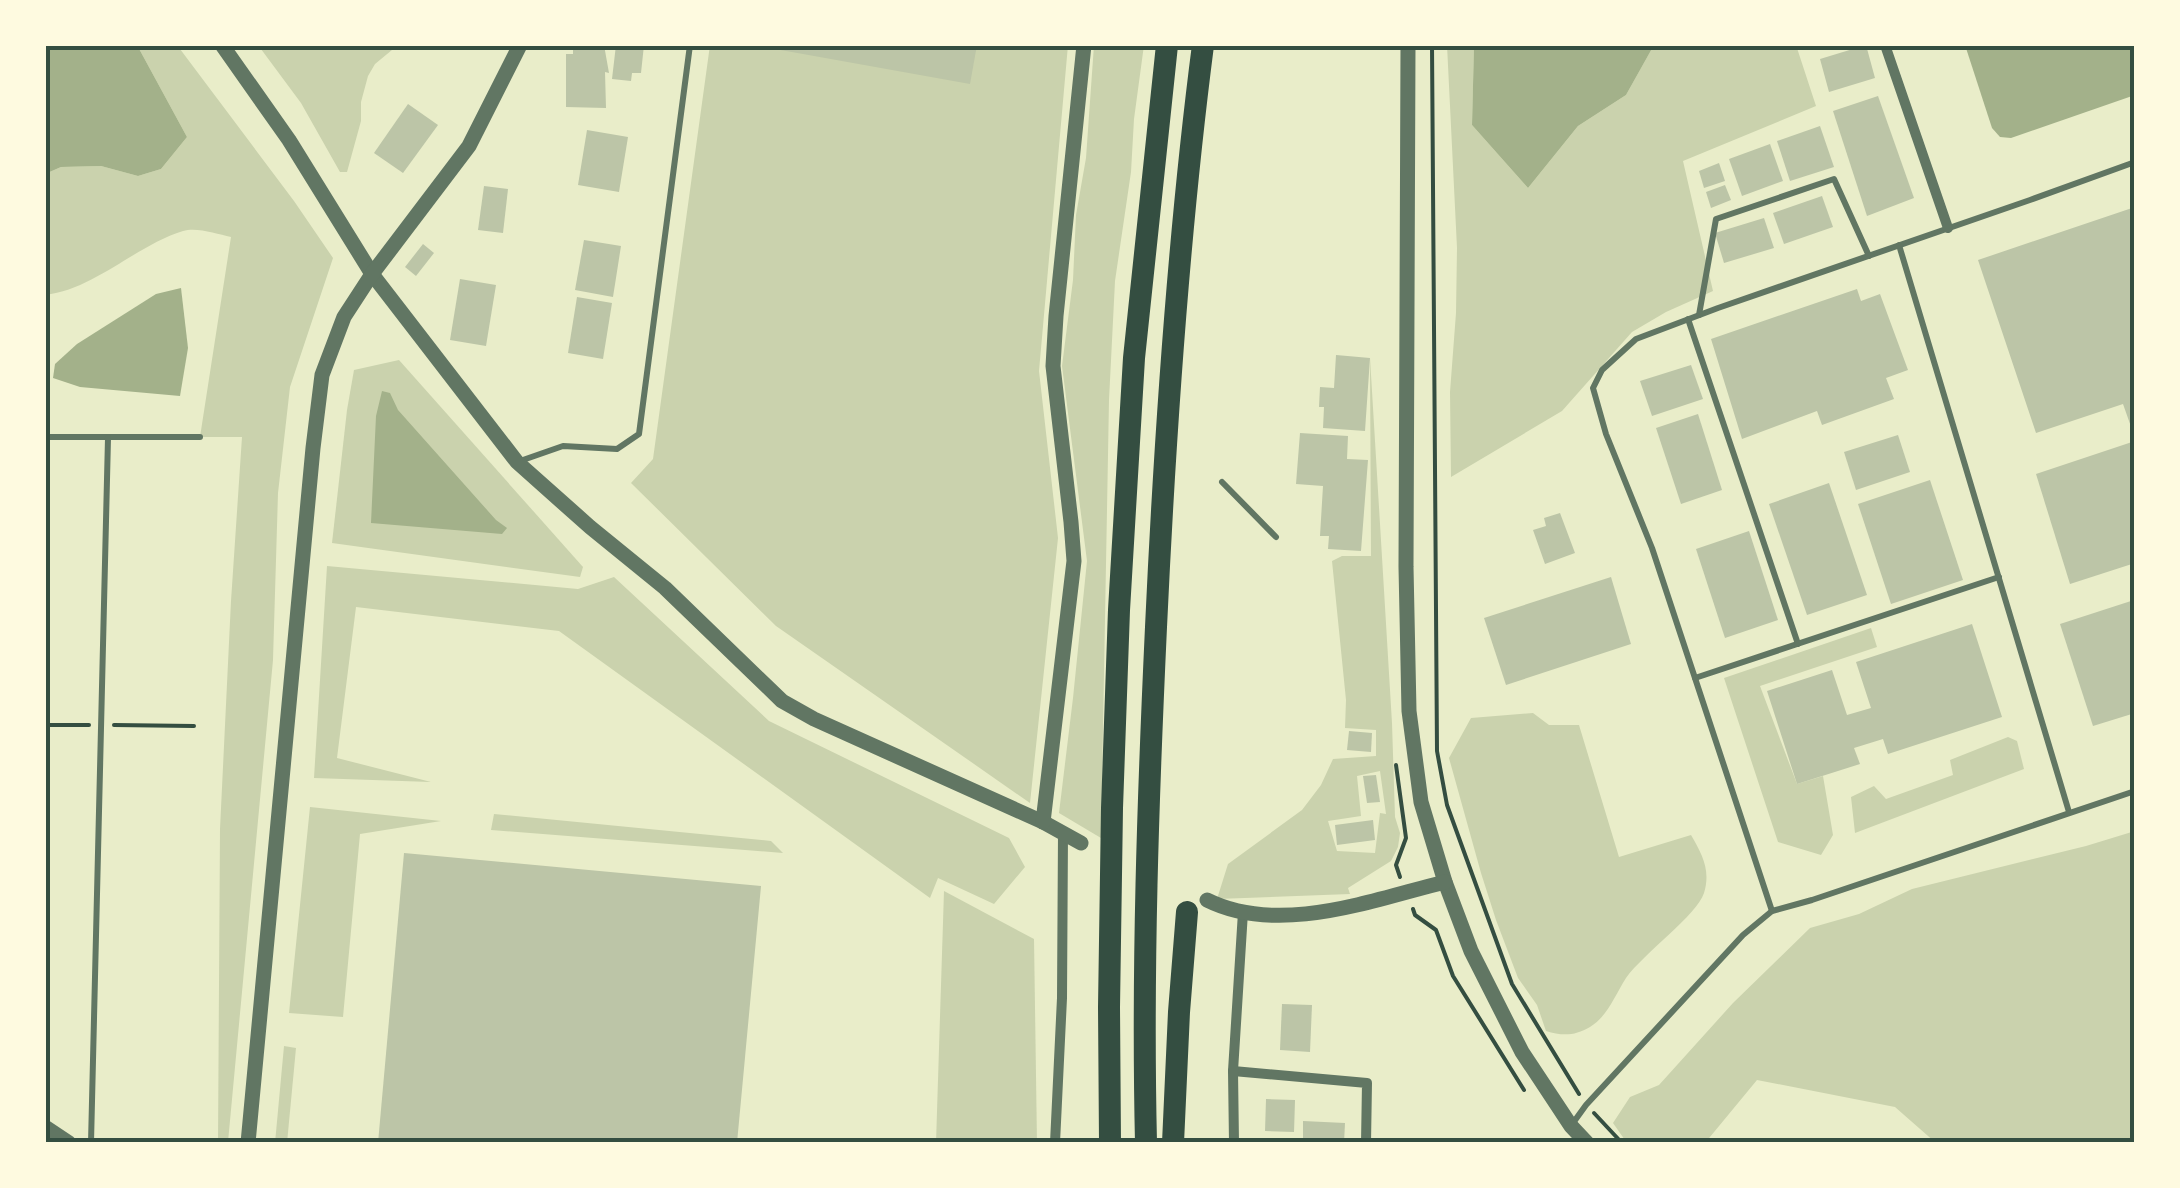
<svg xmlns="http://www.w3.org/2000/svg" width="2180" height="1188" font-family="'DM Sans',sans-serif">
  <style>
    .green { fill: #cad2ad; fill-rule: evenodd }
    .water { fill: #a3b18a }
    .building { fill: #bcc5a7 }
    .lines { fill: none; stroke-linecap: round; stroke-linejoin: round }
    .path { stroke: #344e41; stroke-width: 4 }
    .service { stroke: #617663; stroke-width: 6 }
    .minor { stroke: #617663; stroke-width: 10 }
    .tertiary { stroke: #617663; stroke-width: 15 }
    .motorway { stroke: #344e41; stroke-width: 22 }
    .neatline { fill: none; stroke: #344e41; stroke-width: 4 }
  </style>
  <rect width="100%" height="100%" fill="#e9edc9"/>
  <!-- green -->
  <g class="green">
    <path d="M137,45H177L294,201L333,258L290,387L278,493L273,660L228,1142L218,1143L220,829L231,601L242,437H200L231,237C217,234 197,227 183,231C135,246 95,289 45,295V174L61,167L101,166L138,176L161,169L187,137Z"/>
    <polygon points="258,45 398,45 375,64 368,76 361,102 361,121 347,172 340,172 301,103"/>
    <polygon points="710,45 1068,45 1039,371 1058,538 1030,803 776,626 631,483 653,459"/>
    <polygon points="1094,45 1144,45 1134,119 1131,172 1115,281 1109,400 1101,838 1059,813 1073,698 1087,561 1062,366 1073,280 1076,215 1086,158"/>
    <polygon points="1447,45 1474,45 1472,125 1528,188 1578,126 1626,95 1654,45 1796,45 1816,106 1683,161 1713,291 1666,312 1632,332 1562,411 1451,477 1450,392 1456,313 1457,248"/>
    <path d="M1370,358L1392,723L1395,817L1400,833L1398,847L1391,861L1348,888L1350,894L1217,899L1228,864L1302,810L1321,785L1333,759L1376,756V730L1345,728L1346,700L1332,561L1342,556H1371ZM1380,771L1386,814L1380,813L1375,853L1337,851L1328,821L1361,816L1357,776Z"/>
    <polygon points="399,360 583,567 580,577 332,543 347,410 354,370"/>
    <polygon points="327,566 578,589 614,577 769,721 1009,838 1025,867 994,904 938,878 930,898 559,631 356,607 337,758 431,782 314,778"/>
    <polygon points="1871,628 1877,647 1760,686 1797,784 1823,776 1833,835 1821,855 1778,842 1724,678"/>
    <path d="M1533,713L1549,725H1579L1619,857L1691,835C1702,854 1711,870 1704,893C1697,915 1643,954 1626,978C1615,995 1608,1016 1590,1027C1575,1036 1562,1036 1546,1031L1537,1005L1518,978L1496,920L1481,873L1449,758L1471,718Z"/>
    <polygon points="2008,737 2017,741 2024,769 1855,833 1851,797 1874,786 1886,799 1953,775 1950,760"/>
    <polygon points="310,807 441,821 360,834 343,1017 289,1013"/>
    <polygon points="494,814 771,841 783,853 491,830"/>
    <polygon points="2135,831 2135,1143 1936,1143 1895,1107 1757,1080 1705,1143 1627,1143 1613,1123 1630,1097 1659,1085 1733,1003 1810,928 1859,914 1912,889 2086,846"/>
    <polygon points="944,891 1034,939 1037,1143 936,1143"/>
    <polygon points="284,1046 296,1048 287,1143 275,1143"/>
  </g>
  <!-- water -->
  <g class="water">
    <polygon points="45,45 137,45 187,137 161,169 138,176 101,166 61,167 45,174"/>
    <polygon points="1474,45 1654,45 1626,95 1578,126 1528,188 1472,125"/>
    <polygon points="1965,45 2135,45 2135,95 2011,138 2000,137 1992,128"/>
    <polygon points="181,288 188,348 180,396 80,387 53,378 55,364 77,344 156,294"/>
    <polygon points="382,391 390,393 398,410 496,520 507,528 502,534 371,523 376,416"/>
  </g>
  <!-- building -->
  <g class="building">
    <polygon points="573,45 604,45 609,73 605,72 606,108 566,107 566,54 573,54"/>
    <polygon points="616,45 644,45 641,73 632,73 631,81 612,79"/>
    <polygon points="765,45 977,45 970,84 764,47"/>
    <polygon points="1866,45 1875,78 1829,92 1820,59"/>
    <polygon points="1878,96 1914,198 1867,216 1833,111"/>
    <polygon points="408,104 438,125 403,173 374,153"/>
    <polygon points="1820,126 1834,167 1790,181 1777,141"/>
    <polygon points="587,130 628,137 619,192 578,185"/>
    <polygon points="1770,144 1783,181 1742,196 1729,159"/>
    <polygon points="1719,163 1725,181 1704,188 1699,171"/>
    <polygon points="1725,185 1731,200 1711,208 1706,192"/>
    <polygon points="484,186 508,189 503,233 478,230"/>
    <polygon points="1822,196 1833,227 1784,244 1773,213"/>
    <polygon points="2135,207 2135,438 2123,404 2036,433 1978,260"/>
    <polygon points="1764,218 1774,248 1724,263 1715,233"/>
    <polygon points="584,240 621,246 613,297 575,290"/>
    <polygon points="423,244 434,253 416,276 405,267"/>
    <polygon points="460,279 496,285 486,346 450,340"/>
    <polygon points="1857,289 1861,301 1880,294 1908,370 1886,378 1894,399 1822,425 1817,411 1742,439 1711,339"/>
    <polygon points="577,297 612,303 603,359 568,353"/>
    <polygon points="1336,355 1370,358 1365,431 1323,428 1324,407 1319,407 1320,387 1334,388"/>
    <polygon points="1691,365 1703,399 1652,416 1640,381"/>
    <polygon points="1698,414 1722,490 1681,504 1656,428"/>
    <polygon points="1300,433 1348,436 1347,459 1368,460 1361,551 1328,549 1329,536 1320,536 1323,486 1296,484"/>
    <polygon points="1898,435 1910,472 1856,490 1844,452"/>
    <polygon points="2135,441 2135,563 2070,584 2036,474"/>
    <polygon points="1930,480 1963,580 1891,604 1858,504"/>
    <polygon points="1829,483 1867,595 1807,615 1769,504"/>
    <polygon points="1560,513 1575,553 1545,564 1533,530 1546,526 1544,518"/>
    <polygon points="1749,531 1778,620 1725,638 1696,549"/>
    <polygon points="1611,577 1631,644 1506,685 1484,618"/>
    <polygon points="2131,601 2135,613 2135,713 2093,726 2060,624"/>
    <polygon points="1972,624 2002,717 1888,754 1883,739 1854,748 1860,764 1797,784 1767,691 1832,670 1847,715 1871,708 1856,662"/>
    <polygon points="1349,731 1372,733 1371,752 1347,750"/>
    <polygon points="1376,775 1380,802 1367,803 1363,776"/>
    <polygon points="1373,820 1375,840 1337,845 1335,825"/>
    <polygon points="404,853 761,886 737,1143 378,1143"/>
    <polygon points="1282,1004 1312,1005 1310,1052 1280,1050"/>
    <polygon points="1266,1099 1295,1100 1294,1132 1265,1131"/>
    <polygon points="1303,1121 1345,1123 1344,1143 1303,1143"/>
  </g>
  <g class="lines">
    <!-- path -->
    <g class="path">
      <polyline points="1432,45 1437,751 1447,805 1512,984 1579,1094"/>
      <polyline points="45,725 89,725"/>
      <polyline points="114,725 194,726"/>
      <polyline points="1396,765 1406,838 1396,865 1400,877"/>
      <polyline points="1413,909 1415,915 1436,930 1453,976 1524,1090"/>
      <polyline points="1594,1113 1622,1143"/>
    </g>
    <!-- service -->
    <g class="service">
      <polyline points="1899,245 2069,812"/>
      <polyline points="1699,315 1716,219 1834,179 1869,256"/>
      <polyline points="1688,319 1798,644"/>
      <polyline points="45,437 200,437"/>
      <polyline points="520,461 563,446 617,449 639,434 690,45"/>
      <polyline points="1222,482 1276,537"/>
      <polyline points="1695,678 1999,577"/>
      <polyline points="1772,911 1652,548 1606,434 1593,388 1602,370 1636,339 1718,308 2030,200 2135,162"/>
      <polyline points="1573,1123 1586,1105 1743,935 1772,911 1812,900 2135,791"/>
      <polyline points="91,1143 108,438"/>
    </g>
    <!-- minor -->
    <g class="minor">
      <polyline points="1885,45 1948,228"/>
      <polyline points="1233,1071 1367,1083 1366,1143"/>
      <polyline points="1055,1143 1062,998 1063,833"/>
      <polyline points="1234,1143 1233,1071 1243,912"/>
    </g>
    <!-- tertiary -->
    <g class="tertiary">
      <polyline points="222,45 289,140 372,274 517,462 590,527 665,588 782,701 814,719 1043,822 1081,843"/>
      <polyline points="1408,45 1406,567 1409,711 1421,802 1445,882 1471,951 1522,1052 1571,1126 1587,1143"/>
      <polyline points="1043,822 1074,561 1071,522 1053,366 1056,316 1084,45"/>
      <path d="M1207,900C1279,936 1372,900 1445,882"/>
      <polyline points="45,1127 69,1143"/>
      <polyline points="248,1143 313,448 322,375 344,317 372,274 469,146 520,45"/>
    </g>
    <!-- motorway -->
    <g class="motorway">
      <polyline points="1110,1143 1109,1007 1112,808 1119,610 1134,358 1167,45"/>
      <path d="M1146,1143C1142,971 1148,799 1156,627C1165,433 1178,238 1203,45"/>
      <polyline points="1173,1143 1179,1012 1187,912"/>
    </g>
  </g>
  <!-- border -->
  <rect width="2180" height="1188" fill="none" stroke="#fefae0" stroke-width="95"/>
  <rect x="48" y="48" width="2084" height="1092" class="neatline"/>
</svg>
